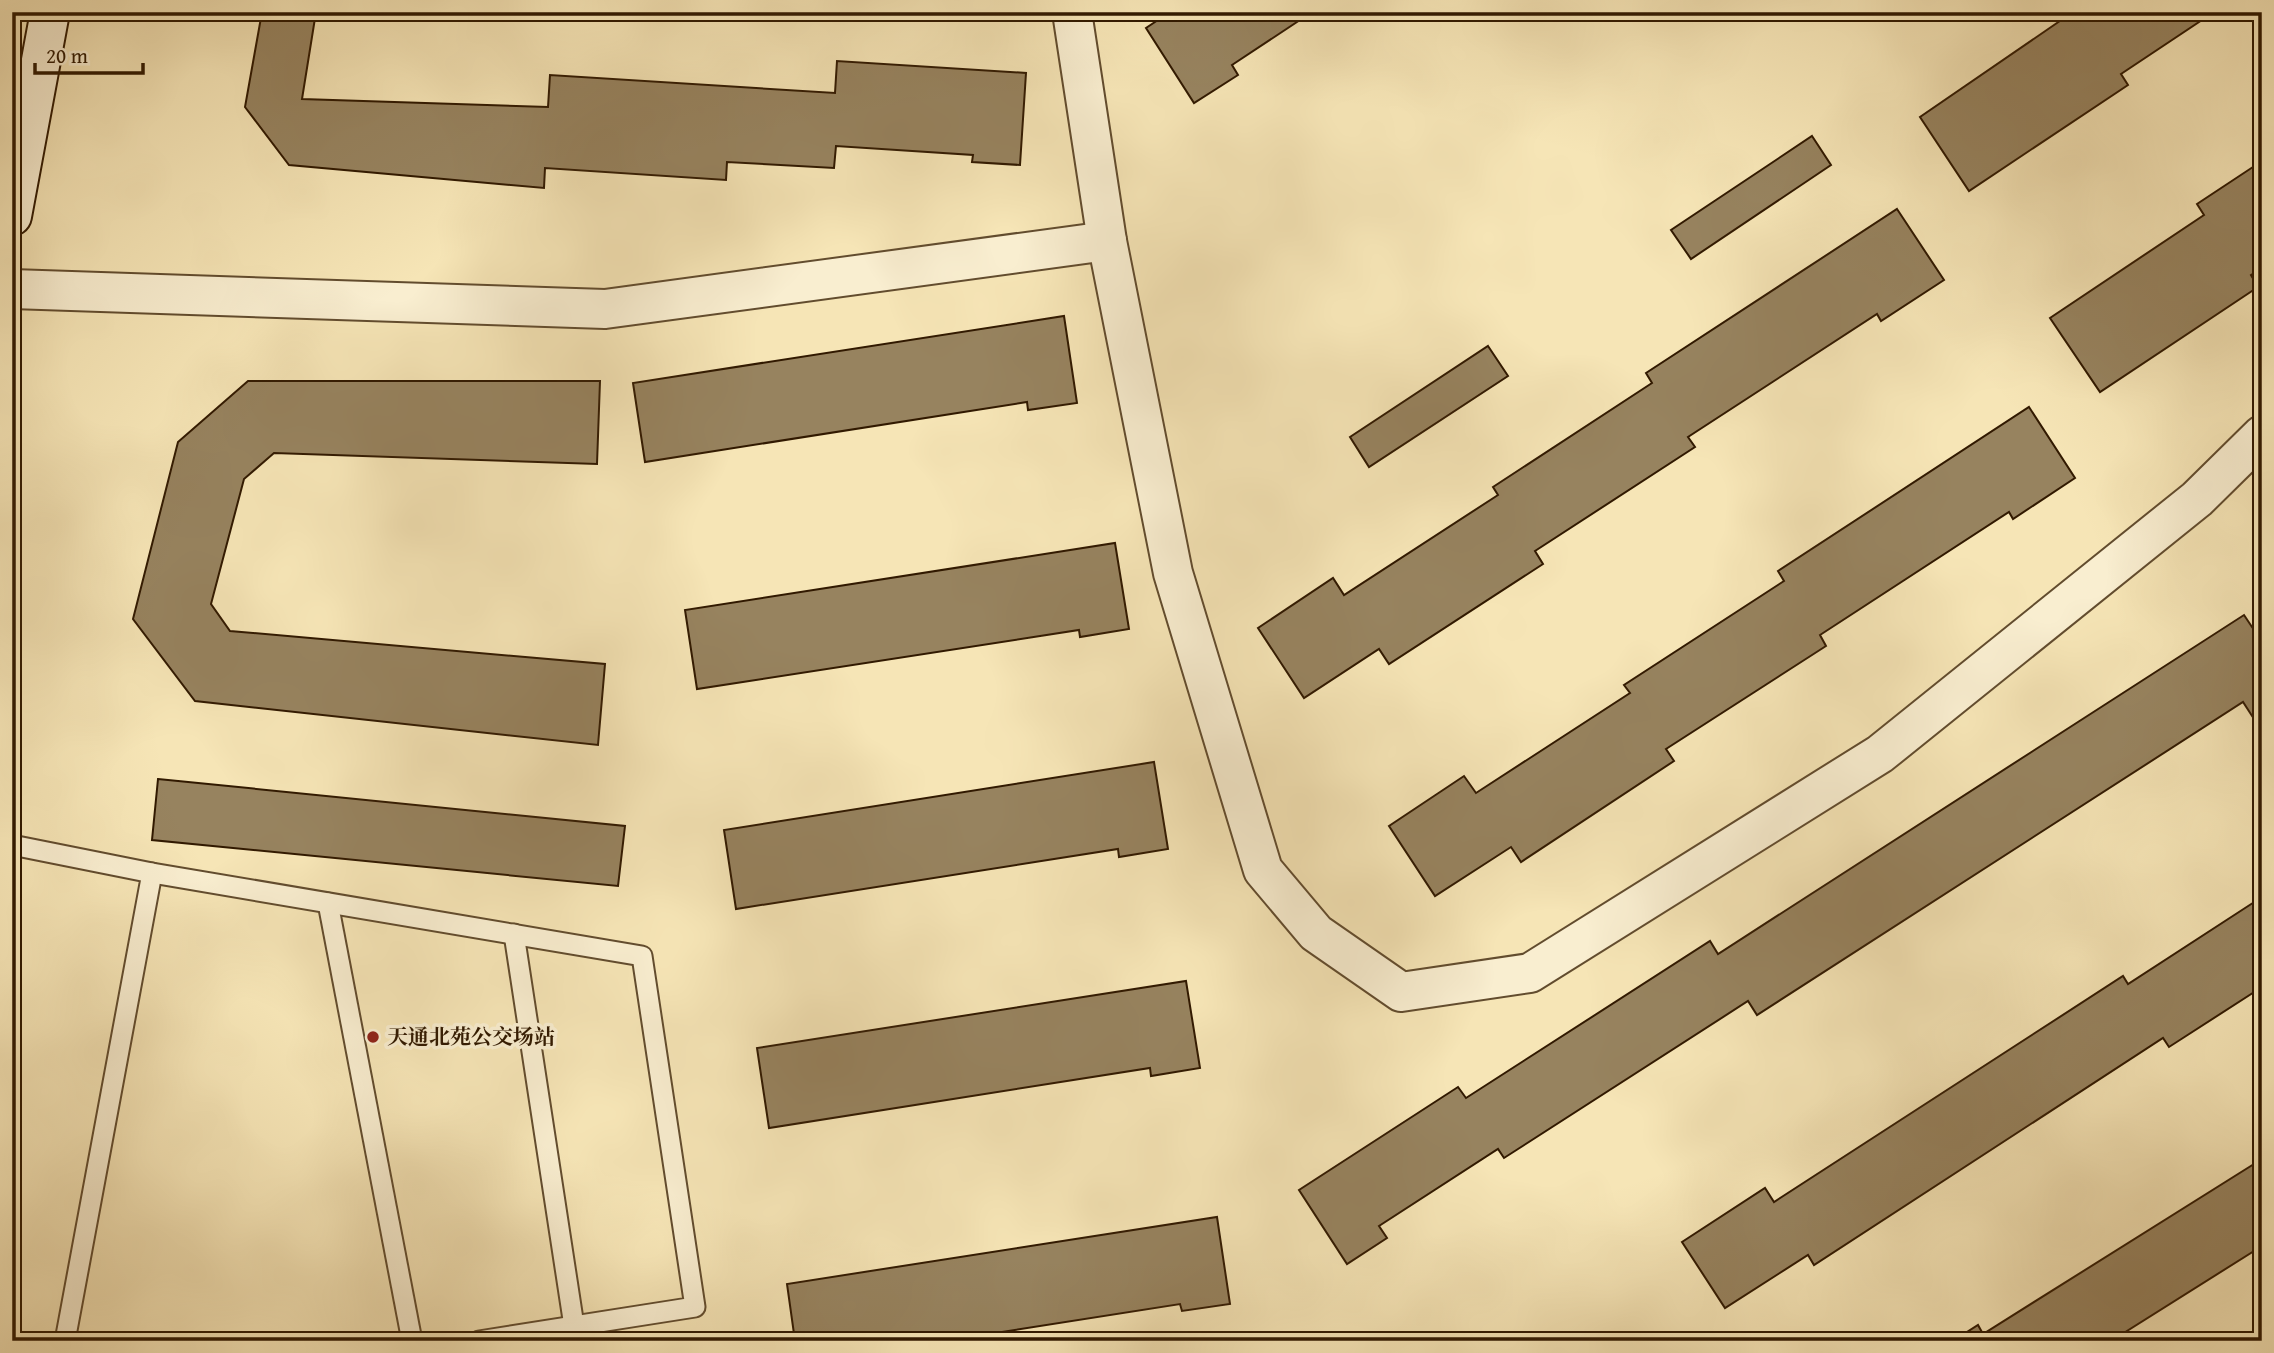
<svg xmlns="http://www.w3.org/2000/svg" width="2274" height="1353" font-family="'Gentium Book Plus','Noto Serif SC',serif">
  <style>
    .building { fill: #97835f; stroke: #311900; stroke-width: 2 }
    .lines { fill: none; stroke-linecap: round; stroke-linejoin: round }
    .lane-casing { stroke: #624c2e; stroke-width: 23 }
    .street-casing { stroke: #624c2e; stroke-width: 42 }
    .secondary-casing { stroke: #311900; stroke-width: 42 }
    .lane { stroke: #f9eed0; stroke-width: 19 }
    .street { stroke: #f9eed0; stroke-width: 38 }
    .secondary { stroke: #f9eed0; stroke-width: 38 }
    .poi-dot { fill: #8f2418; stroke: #f9eed0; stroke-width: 2.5 }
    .labels { text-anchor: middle; stroke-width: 7; stroke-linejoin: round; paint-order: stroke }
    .poi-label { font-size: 21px; font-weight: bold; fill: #311900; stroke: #f9eed0; text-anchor: start }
  </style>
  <rect width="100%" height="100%" fill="#f6e5b6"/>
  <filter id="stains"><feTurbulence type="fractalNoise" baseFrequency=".00286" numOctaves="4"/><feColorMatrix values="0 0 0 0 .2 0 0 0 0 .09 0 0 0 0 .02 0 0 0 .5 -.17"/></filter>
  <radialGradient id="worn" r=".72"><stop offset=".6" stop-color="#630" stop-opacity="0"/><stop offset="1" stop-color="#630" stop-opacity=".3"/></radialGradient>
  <!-- building -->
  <g class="building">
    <polygon points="262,12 316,12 302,99 548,107 550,75 835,93 837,61 1026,73 1020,165 972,162 973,155 836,146 834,168 727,162 726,180 545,168 544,188 289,165 245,107"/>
    <polygon points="1170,12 1312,12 1232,65 1238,75 1194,103 1146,28"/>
    <polygon points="2073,12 2214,12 2121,74 2128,85 1969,191 1920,117"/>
    <polygon points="1812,136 1831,165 1691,259 1671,230"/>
    <polygon points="2262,161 2262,268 2251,275 2258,287 2100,392 2050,318 2204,215 2197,204"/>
    <polygon points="1897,209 1944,280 1881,321 1877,314 1688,437 1695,447 1535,551 1543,564 1389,664 1379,649 1304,698 1258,628 1333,578 1344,595 1498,495 1493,487 1652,383 1646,373"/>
    <polygon points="1064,316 1077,403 1028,410 1027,402 645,462 633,383"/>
    <polygon points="1488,346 1508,376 1369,467 1350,437"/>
    <polygon points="248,381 600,381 597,464 274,453 244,479 211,604 230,631 605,664 598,745 195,701 133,619 178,442"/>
    <polygon points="2029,407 2075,478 2013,519 2009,512 1820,635 1826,646 1666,749 1674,761 1521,862 1511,847 1435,896 1389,826 1464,776 1476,793 1630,693 1624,685 1784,581 1778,571"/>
    <polygon points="1115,543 1129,629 1080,637 1079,630 697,689 685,610"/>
    <polygon points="2244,615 2262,642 2262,714 2254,719 2243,702 1757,1015 1748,1001 1504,1158 1498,1149 1379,1226 1387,1238 1347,1264 1299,1190 1458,1087 1466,1098 1710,941 1718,954"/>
    <polygon points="1154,762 1168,849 1119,857 1118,849 736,909 724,830"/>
    <polygon points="158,779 625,826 618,886 152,840"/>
    <polygon points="2262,897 2262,987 2169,1047 2163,1038 1814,1265 1808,1255 1725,1308 1682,1242 1765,1188 1774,1202 2123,976 2128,984"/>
    <polygon points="1186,981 1200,1068 1151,1076 1150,1068 769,1128 757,1048"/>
    <polygon points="2262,1159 2262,1246 2111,1341 1953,1341 1978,1325 1983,1334"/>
    <polygon points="1217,1217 1230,1304 1182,1311 1180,1304 944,1341 795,1341 787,1284"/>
  </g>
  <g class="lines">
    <defs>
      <g id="lane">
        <polyline points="12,845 152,873 65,1341"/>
        <polyline points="152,873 642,956 695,1307 479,1341"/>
        <polyline points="328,903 412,1341"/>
        <polyline points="514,934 574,1326"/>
      </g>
      <g id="street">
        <polyline points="1072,12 1107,241 1173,573 1263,870 1316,933 1401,992 1530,973 1880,754 2197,499 2262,435"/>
        <polyline points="12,289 605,309 1107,241"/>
      </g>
      <polyline id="secondary" points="12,216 50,12"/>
    </defs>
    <!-- lane casing -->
    <use href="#lane" class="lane-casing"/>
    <!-- street casing -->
    <use href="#street" class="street-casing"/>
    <!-- secondary casing -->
    <use href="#secondary" class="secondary-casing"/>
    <!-- lane -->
    <use href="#lane" class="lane"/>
    <!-- street -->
    <use href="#street" class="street"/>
    <!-- secondary -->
    <use href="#secondary" class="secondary"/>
  </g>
  <!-- markers -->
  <circle class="poi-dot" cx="373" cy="1037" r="7"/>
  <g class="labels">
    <!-- poi labels -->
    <g class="poi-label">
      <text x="387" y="1044">天通北苑公交场站</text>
    </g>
  </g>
  <!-- margin -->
  <rect width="2274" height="1353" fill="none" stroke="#f6e5b6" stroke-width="42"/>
  <rect x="14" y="14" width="2246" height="1325" fill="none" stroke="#311900" stroke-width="3.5"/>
  <rect x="21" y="21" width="2232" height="1311" fill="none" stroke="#311900" stroke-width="2"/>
  <!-- scale -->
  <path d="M35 63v10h108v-10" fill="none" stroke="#311900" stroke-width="3.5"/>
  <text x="46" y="63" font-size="21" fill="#311900" stroke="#f9eed0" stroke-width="5" paint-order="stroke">20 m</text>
  <rect width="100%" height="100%" filter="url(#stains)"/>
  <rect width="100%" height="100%" fill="url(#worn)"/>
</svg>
